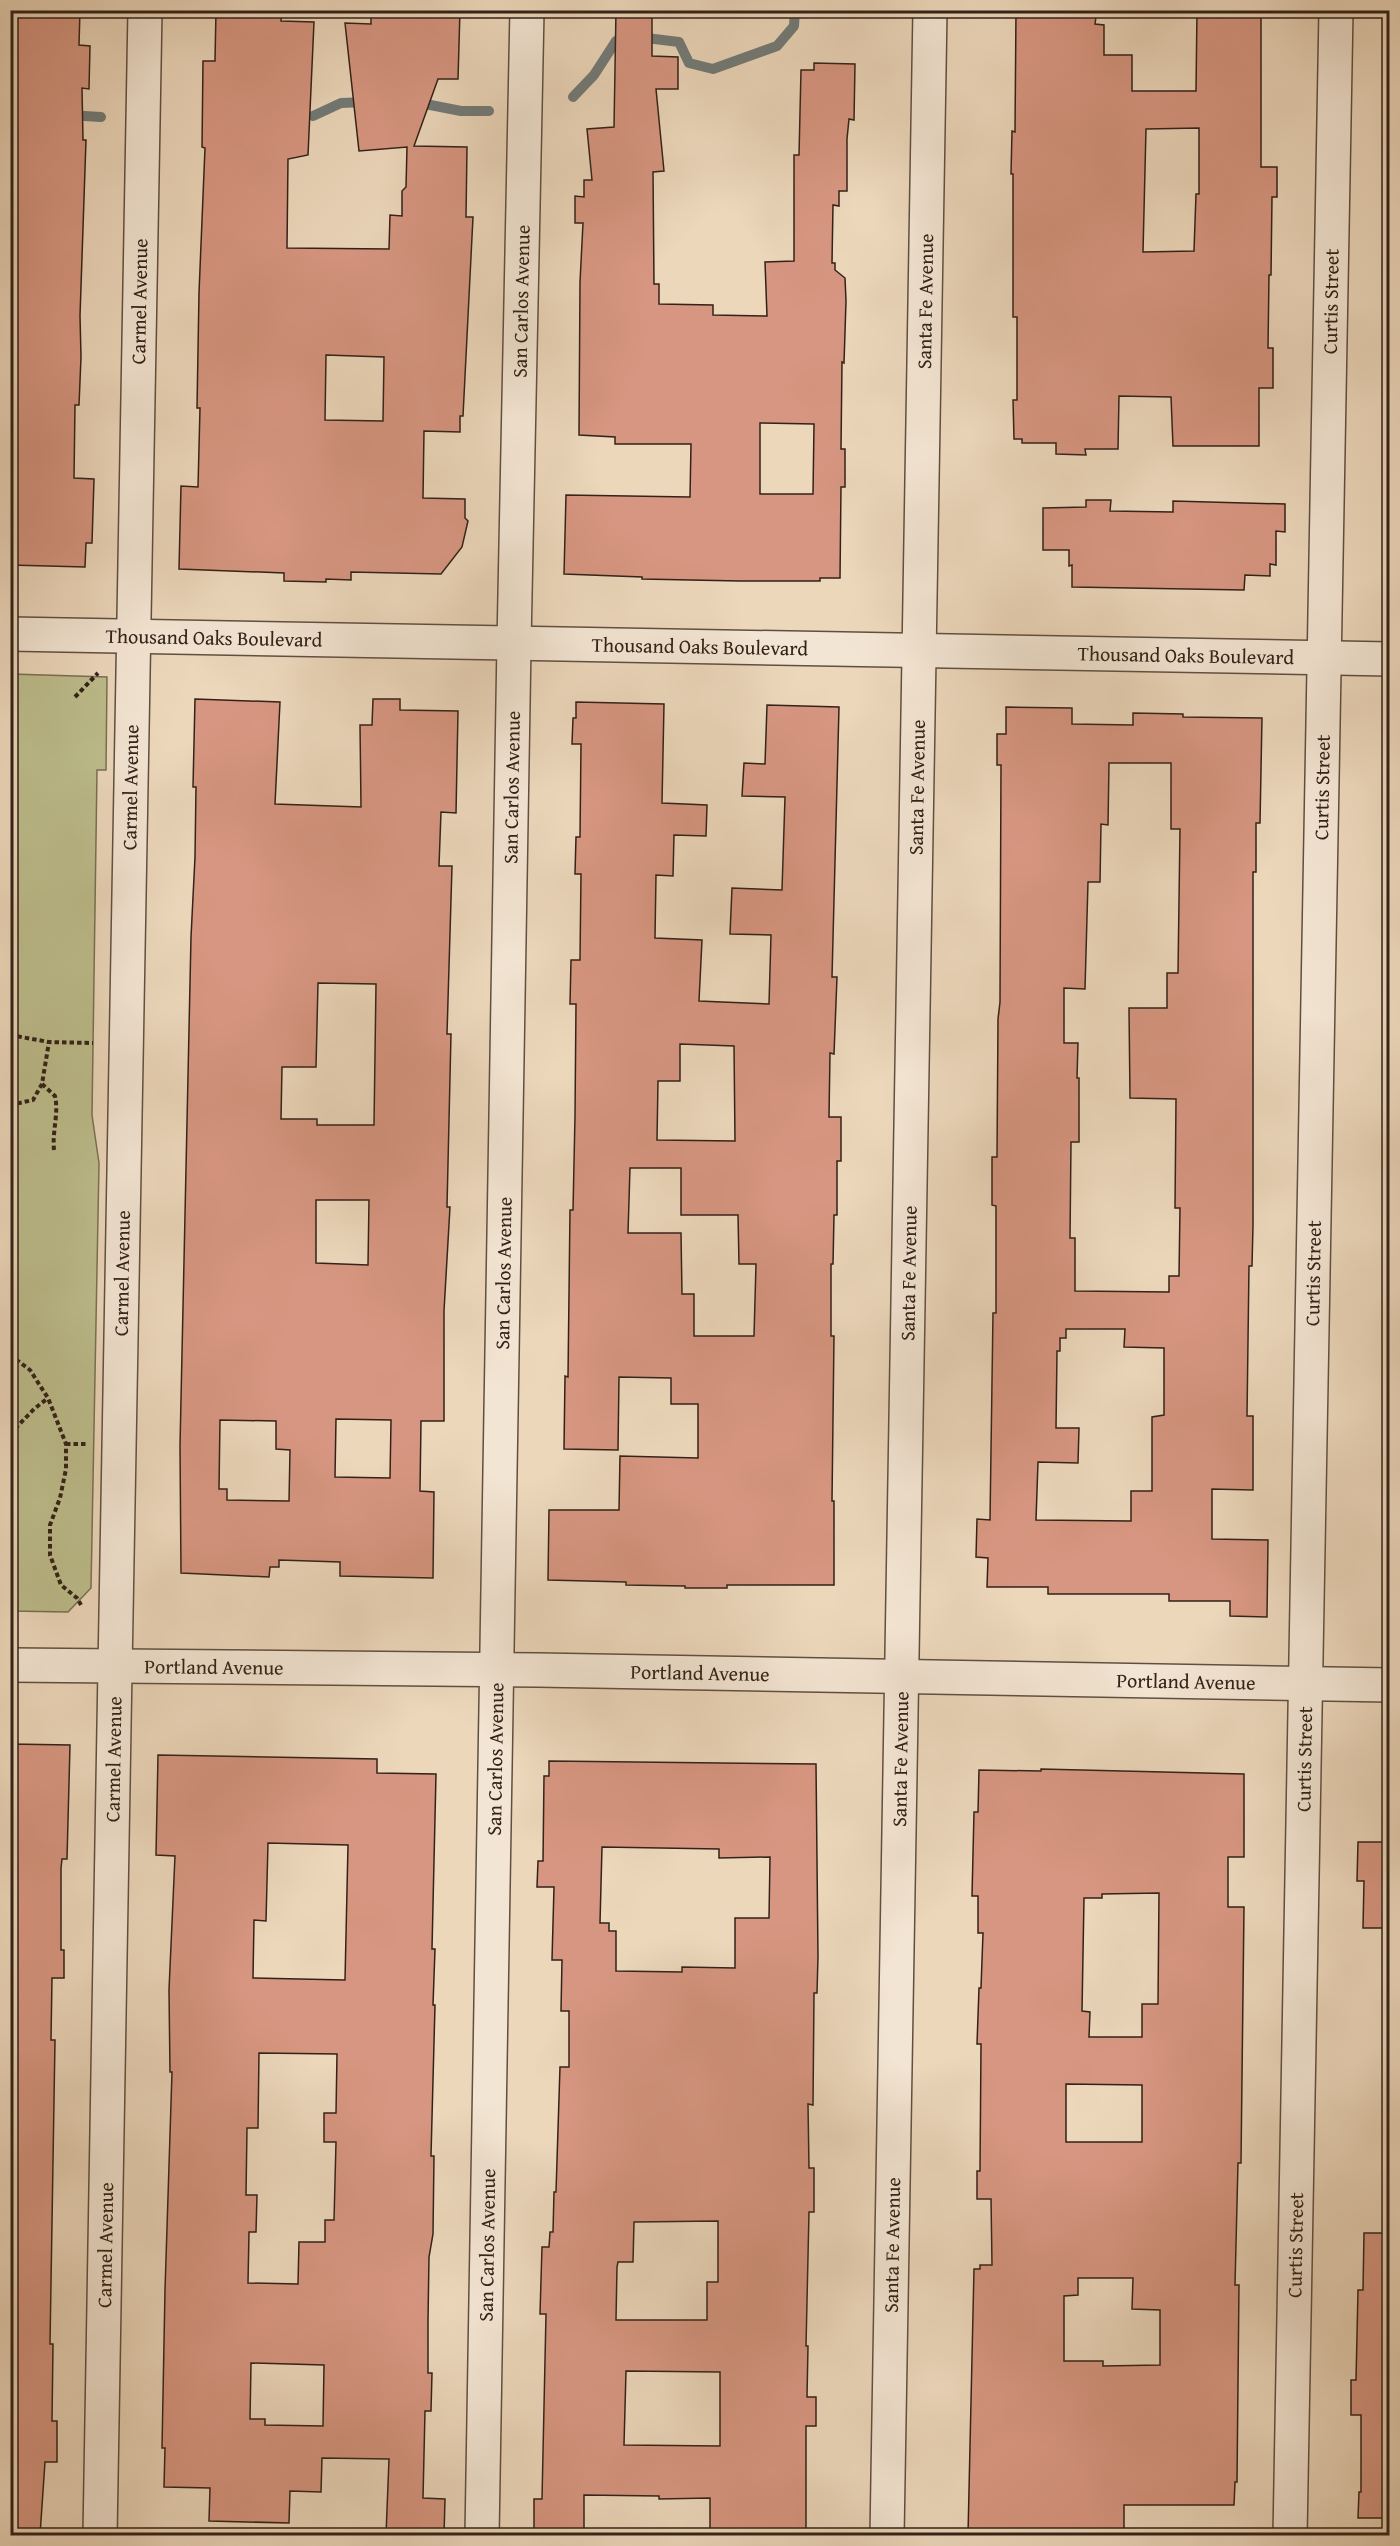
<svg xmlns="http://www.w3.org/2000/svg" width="1400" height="2546" font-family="'Gentium Book Plus',serif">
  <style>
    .green { fill: #bdbd8c; stroke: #787052; stroke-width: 1.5 }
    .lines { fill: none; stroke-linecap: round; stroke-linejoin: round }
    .stream { stroke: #727b79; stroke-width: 10 }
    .building { fill: #d79681; stroke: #322218; stroke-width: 1.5; fill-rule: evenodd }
    .minor-casing { stroke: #604f41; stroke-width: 36 }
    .tertiary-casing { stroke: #604f41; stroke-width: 36 }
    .path { stroke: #322218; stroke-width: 4; stroke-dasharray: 4.5 3; stroke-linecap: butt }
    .minor { stroke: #f3e5d3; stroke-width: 33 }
    .tertiary { stroke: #f3e5d3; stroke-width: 33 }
    .labels { text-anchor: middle; stroke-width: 4.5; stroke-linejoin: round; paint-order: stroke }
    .street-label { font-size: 20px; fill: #322218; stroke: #f3e5d3 }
  </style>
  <rect width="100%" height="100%" fill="#ecd7bb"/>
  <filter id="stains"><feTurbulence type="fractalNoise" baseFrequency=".00333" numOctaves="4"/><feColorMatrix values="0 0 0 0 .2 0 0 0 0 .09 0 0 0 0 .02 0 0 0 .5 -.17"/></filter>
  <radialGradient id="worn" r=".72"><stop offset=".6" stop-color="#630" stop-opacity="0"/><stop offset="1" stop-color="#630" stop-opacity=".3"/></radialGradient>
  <!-- green -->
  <polygon class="green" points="11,674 107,677 106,770 97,770 92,1115 99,1163 91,1588 68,1612 11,1611"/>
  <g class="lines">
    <!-- stream -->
    <g class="stream">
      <polyline points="573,97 594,75 616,41 638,37 679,42 689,63 713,69 777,46 794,26 795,10"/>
      <polyline points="415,102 461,111 489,111"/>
      <polyline points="68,115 101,117"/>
      <polyline points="313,116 341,103 366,102"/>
    </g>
  </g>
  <!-- building -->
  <g class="building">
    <polygon points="10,10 80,10 79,45 90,46 89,89 82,88 83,140 86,140 80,316 81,357 79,405 75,405 74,478 94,479 92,543 86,543 85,567 10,565"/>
    <path d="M216,10H282L281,21L314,22L308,155L288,159L287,248L389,249L390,215L402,216V191L406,187L407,147L359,151L345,23L371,24V10H460L458,79H438L414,146L467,147L466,217H473L463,416H460V432L424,431L423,498L465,499V518L468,521L462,547L441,574L351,572V580L326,579V582L284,581V573L179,569L181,486L198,487L200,408H197L199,293L205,148L202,147L203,61H215ZM326,355L384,357L383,421L325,420Z"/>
    <path d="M616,10H652V56L678,57V89H656L664,171L653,172L654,284H659V304L713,305V315L767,316L765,262L794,261V155H799L801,70H814V63L855,64L854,120L849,119L847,139V191H839V206L833,205L832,263H835V270L845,278L846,301L844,363L842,362L841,449H845V487H841L840,578H820V581H740L642,579V577L564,574L566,495L690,497L691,444H615V437L579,435L580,282L583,223H575V196L584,197V180H592L587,129L614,127ZM760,423L814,424L813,494H760Z"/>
    <path d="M1016,10H1084V16L1096,17L1095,24L1104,25V55H1132V91H1196L1197,10H1261V167H1277V197H1272L1271,275H1269L1268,348H1273V388H1259V446H1173L1171,397L1119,396L1118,449H1085L1086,455L1056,454V443H1022V439H1014L1013,400H1017V317H1013V174H1011L1012,131L1015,132ZM1199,128V194H1196L1194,251L1143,252L1146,129Z"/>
    <polygon points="1086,500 1111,500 1110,511 1173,512 1173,501 1285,504 1285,532 1276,531 1276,565 1270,564 1270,576 1245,575 1244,590 1072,587 1072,565 1069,566 1069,550 1043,550 1043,508 1086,507"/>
    <path d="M195,699L280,702L275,804L361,807L360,725H372L373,699H400V710L458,711L456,813L441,812L439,866H452L447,1034H451L447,1207H450L444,1311V1421H421L420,1491L434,1492L433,1578L340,1576V1562L279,1560V1567H270L269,1577L181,1573L180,1446L191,937L195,857L196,787H193ZM318,983L376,984L374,1125H317V1119H281L282,1067H316ZM316,1200H369L368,1265L316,1263ZM336,1419L391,1420L390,1478L335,1477ZM220,1420L276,1421V1449L290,1450L289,1501L227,1500V1489H219Z"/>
    <path d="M576,702L664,704L662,803L707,805L706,836L674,835L673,876L656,875L655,938L702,940L699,1001L769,1004L771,935L730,934L732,888L782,890L785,797L742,796L744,763L765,764L767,705L839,707L832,977H837L834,1054L830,1053L829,1117H841V1161H837V1215H834L833,1264H831V1336H834L832,1501H834V1585H727V1588H685V1586L626,1585V1582L548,1580L549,1510H619L620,1456L698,1458V1404H671V1378L619,1377L618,1450L564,1449L565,1376L568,1377L570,1210H573L575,1116L576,1004H570L571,960H580L581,874H575L576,837H580L581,744H572L573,718H576ZM680,1044L734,1046L735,1141L657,1140L658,1081H680ZM630,1168H681V1215H738L739,1264H756L754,1336H694V1294H682L681,1233H628Z"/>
    <path d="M1006,707L1072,708V724L1133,725V713L1183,714V717L1262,718L1260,823H1256V872H1253V1225L1252,1266H1249L1247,1416H1253V1490L1212,1489V1539L1268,1540L1267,1617L1230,1616V1601H1169V1594H1048V1587H987L988,1558L976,1557L977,1519L990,1520L993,1313H996V1206L992,1205V1157H997L998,1019L1000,1002L1001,765H997V734H1006ZM1109,763H1171V829H1180L1178,973H1167V1008H1129L1130,1098L1176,1099L1175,1208H1180L1179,1276H1169V1292L1075,1291V1238H1070L1071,1142H1079V1078H1077L1078,1043H1064V988L1085,989L1088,882H1100L1101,824L1108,825ZM1066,1329H1125L1124,1347L1164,1348V1415L1152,1417V1491H1131V1521L1036,1520L1038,1462L1078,1463L1079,1428H1056L1057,1351H1060V1338H1066Z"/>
    <polygon points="10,1744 70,1745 67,1859 62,1859 61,1868 61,1950 64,1950 64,1978 52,1978 51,2040 55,2040 50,2344 53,2344 52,2421 57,2421 57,2462 45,2462 40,2535 10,2535"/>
    <path d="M158,1755L377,1759V1773L436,1774L432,1949H435L433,2005H435L431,2156H434L433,2234L429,2257L428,2321V2373H432L431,2411H425L423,2498L445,2499L444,2535H386L389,2459L322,2458L321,2492L290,2491L289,2523L209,2521L210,2488L164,2487L165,2448H162L165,2290L172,2072H170L169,1990L175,1856L156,1855ZM268,1843L348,1845L345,1980L253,1978L254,1920L266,1921ZM259,2053L337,2054L336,2113H324V2142H336L334,2220H325V2242H299L298,2284L248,2283L249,2232H256L257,2195H246L247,2128H258ZM251,2363L324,2365L323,2426L265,2425V2419H250Z"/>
    <path d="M549,1761L816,1764L818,1956L817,1993H814L813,2105L808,2104L809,2168H814V2212H809L806,2346H808L807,2397H816V2426H806V2529L710,2532V2498L659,2499V2496L584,2495V2533L534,2532V2499H542L546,2314H540L542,2247H549L550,2232H553L554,2192H556L560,2067H569V2011H561L562,1960H552L554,1887H537L538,1861H543L544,1776H549ZM602,1847L719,1849V1858L770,1857L769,1918H735V1968L682,1967V1972L616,1971V1931H609V1923H600ZM718,2221V2282H707V2320H616L617,2267L618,2262H633L634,2222ZM626,2371L720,2372V2446L624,2445Z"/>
    <path d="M1041,1769L1244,1774V1857H1228V1907H1244L1241,2163H1238L1235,2285H1239L1237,2482H1235L1234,2505H1124V2535H968L974,2269H980V2265H992L991,2199H977V2171H980L981,2044H977L979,1988H981L983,1933H978V1896H972L974,1812H978L979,1770L1041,1771ZM1159,1893L1158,2004H1142V2037H1089L1090,2012L1082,2011L1084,1898H1102V1894ZM1066,2084L1142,2085V2142H1066ZM1078,2278H1133L1132,2309L1160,2310V2365L1103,2366V2361H1064V2296L1078,2295Z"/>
    <polygon points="1358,1842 1389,1842 1389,1928 1363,1928 1364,1881 1357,1881"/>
    <polygon points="1364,2233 1389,2233 1389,2518 1358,2518 1359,2492 1361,2492 1361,2415 1351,2415 1351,2380 1356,2380 1358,2290 1363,2290"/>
  </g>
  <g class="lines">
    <defs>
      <g id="minor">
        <path id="s1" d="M10,634L1390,659"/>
        <path id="s2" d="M10,1665L538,1670L1390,1685"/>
        <path id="s3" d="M100,2536C115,1694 128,852 145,10"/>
        <path id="s4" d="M482,2536L514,643L527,10"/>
        <path id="s5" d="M1290,2536L1336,10"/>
      </g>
      <g id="tertiary">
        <path id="s6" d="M887,2536L930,10"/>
      </g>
    </defs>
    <!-- minor casing -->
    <use href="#minor" class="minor-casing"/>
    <!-- tertiary casing -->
    <use href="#tertiary" class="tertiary-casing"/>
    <!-- path -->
    <g class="path">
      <polyline points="75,697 98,673"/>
      <polyline points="10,1035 49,1042"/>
      <path d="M42,1084L55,1096C59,1114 52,1131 54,1150"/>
      <polyline points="10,1105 33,1100 42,1084 49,1042 93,1043"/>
      <polyline points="10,1355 30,1370 48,1398 66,1444 66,1469 60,1498 50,1525 50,1555 61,1585 77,1598 81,1605"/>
      <polyline points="10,1434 34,1409 48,1398"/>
      <polyline points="66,1444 86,1444"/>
    </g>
    <!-- minor -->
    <use href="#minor" class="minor"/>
    <!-- tertiary -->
    <use href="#tertiary" class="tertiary"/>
  </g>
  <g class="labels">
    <!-- street labels -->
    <g class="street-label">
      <text dy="7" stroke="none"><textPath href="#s3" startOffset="2235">Carmel Avenue</textPath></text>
      <text dy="7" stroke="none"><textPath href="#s4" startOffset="2235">San Carlos Avenue</textPath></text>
      <text dy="7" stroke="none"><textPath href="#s6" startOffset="2235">Santa Fe Avenue</textPath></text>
      <text dy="7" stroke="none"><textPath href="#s5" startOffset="2235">Curtis Street</textPath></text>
      <text dy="7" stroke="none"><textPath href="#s1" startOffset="204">Thousand Oaks Boulevard</textPath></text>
      <text dy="7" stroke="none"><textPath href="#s1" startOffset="690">Thousand Oaks Boulevard</textPath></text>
      <text dy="7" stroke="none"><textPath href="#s1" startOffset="1176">Thousand Oaks Boulevard</textPath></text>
      <text dy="7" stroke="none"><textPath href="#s3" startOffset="1749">Carmel Avenue</textPath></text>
      <text dy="7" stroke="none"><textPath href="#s4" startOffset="1749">San Carlos Avenue</textPath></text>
      <text dy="7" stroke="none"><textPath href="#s6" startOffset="1749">Santa Fe Avenue</textPath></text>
      <text dy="7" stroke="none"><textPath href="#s5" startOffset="1749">Curtis Street</textPath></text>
      <text dy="7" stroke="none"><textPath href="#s3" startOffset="1263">Carmel Avenue</textPath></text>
      <text dy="7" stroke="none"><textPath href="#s4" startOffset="1263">San Carlos Avenue</textPath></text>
      <text dy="7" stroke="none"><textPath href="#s6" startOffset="1263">Santa Fe Avenue</textPath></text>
      <text dy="7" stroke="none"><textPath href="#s5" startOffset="1263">Curtis Street</textPath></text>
      <text dy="7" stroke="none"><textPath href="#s2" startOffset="204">Portland Avenue</textPath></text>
      <text dy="7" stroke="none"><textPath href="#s2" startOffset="690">Portland Avenue</textPath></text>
      <text dy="7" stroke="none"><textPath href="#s2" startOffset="1176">Portland Avenue</textPath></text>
      <text dy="7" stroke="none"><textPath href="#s3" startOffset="777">Carmel Avenue</textPath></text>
      <text dy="7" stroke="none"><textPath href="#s4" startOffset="777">San Carlos Avenue</textPath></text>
      <text dy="7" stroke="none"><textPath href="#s6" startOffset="777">Santa Fe Avenue</textPath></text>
      <text dy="7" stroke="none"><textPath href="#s5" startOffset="777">Curtis Street</textPath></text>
      <text dy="7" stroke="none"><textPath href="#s3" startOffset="291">Carmel Avenue</textPath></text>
      <text dy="7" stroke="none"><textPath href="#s4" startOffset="291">San Carlos Avenue</textPath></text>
      <text dy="7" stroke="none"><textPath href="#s6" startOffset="291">Santa Fe Avenue</textPath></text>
      <text dy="7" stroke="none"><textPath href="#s5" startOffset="291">Curtis Street</textPath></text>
    </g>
  </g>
  <!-- margin -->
  <rect width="1400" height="2546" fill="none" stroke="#ecd7bb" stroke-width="36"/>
  <rect x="12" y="12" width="1376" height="2522" fill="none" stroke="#322218" stroke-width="3"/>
  <rect x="18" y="18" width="1364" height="2510" fill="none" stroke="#322218" stroke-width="1.5"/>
  <rect width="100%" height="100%" filter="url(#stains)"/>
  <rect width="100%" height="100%" fill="url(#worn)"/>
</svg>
